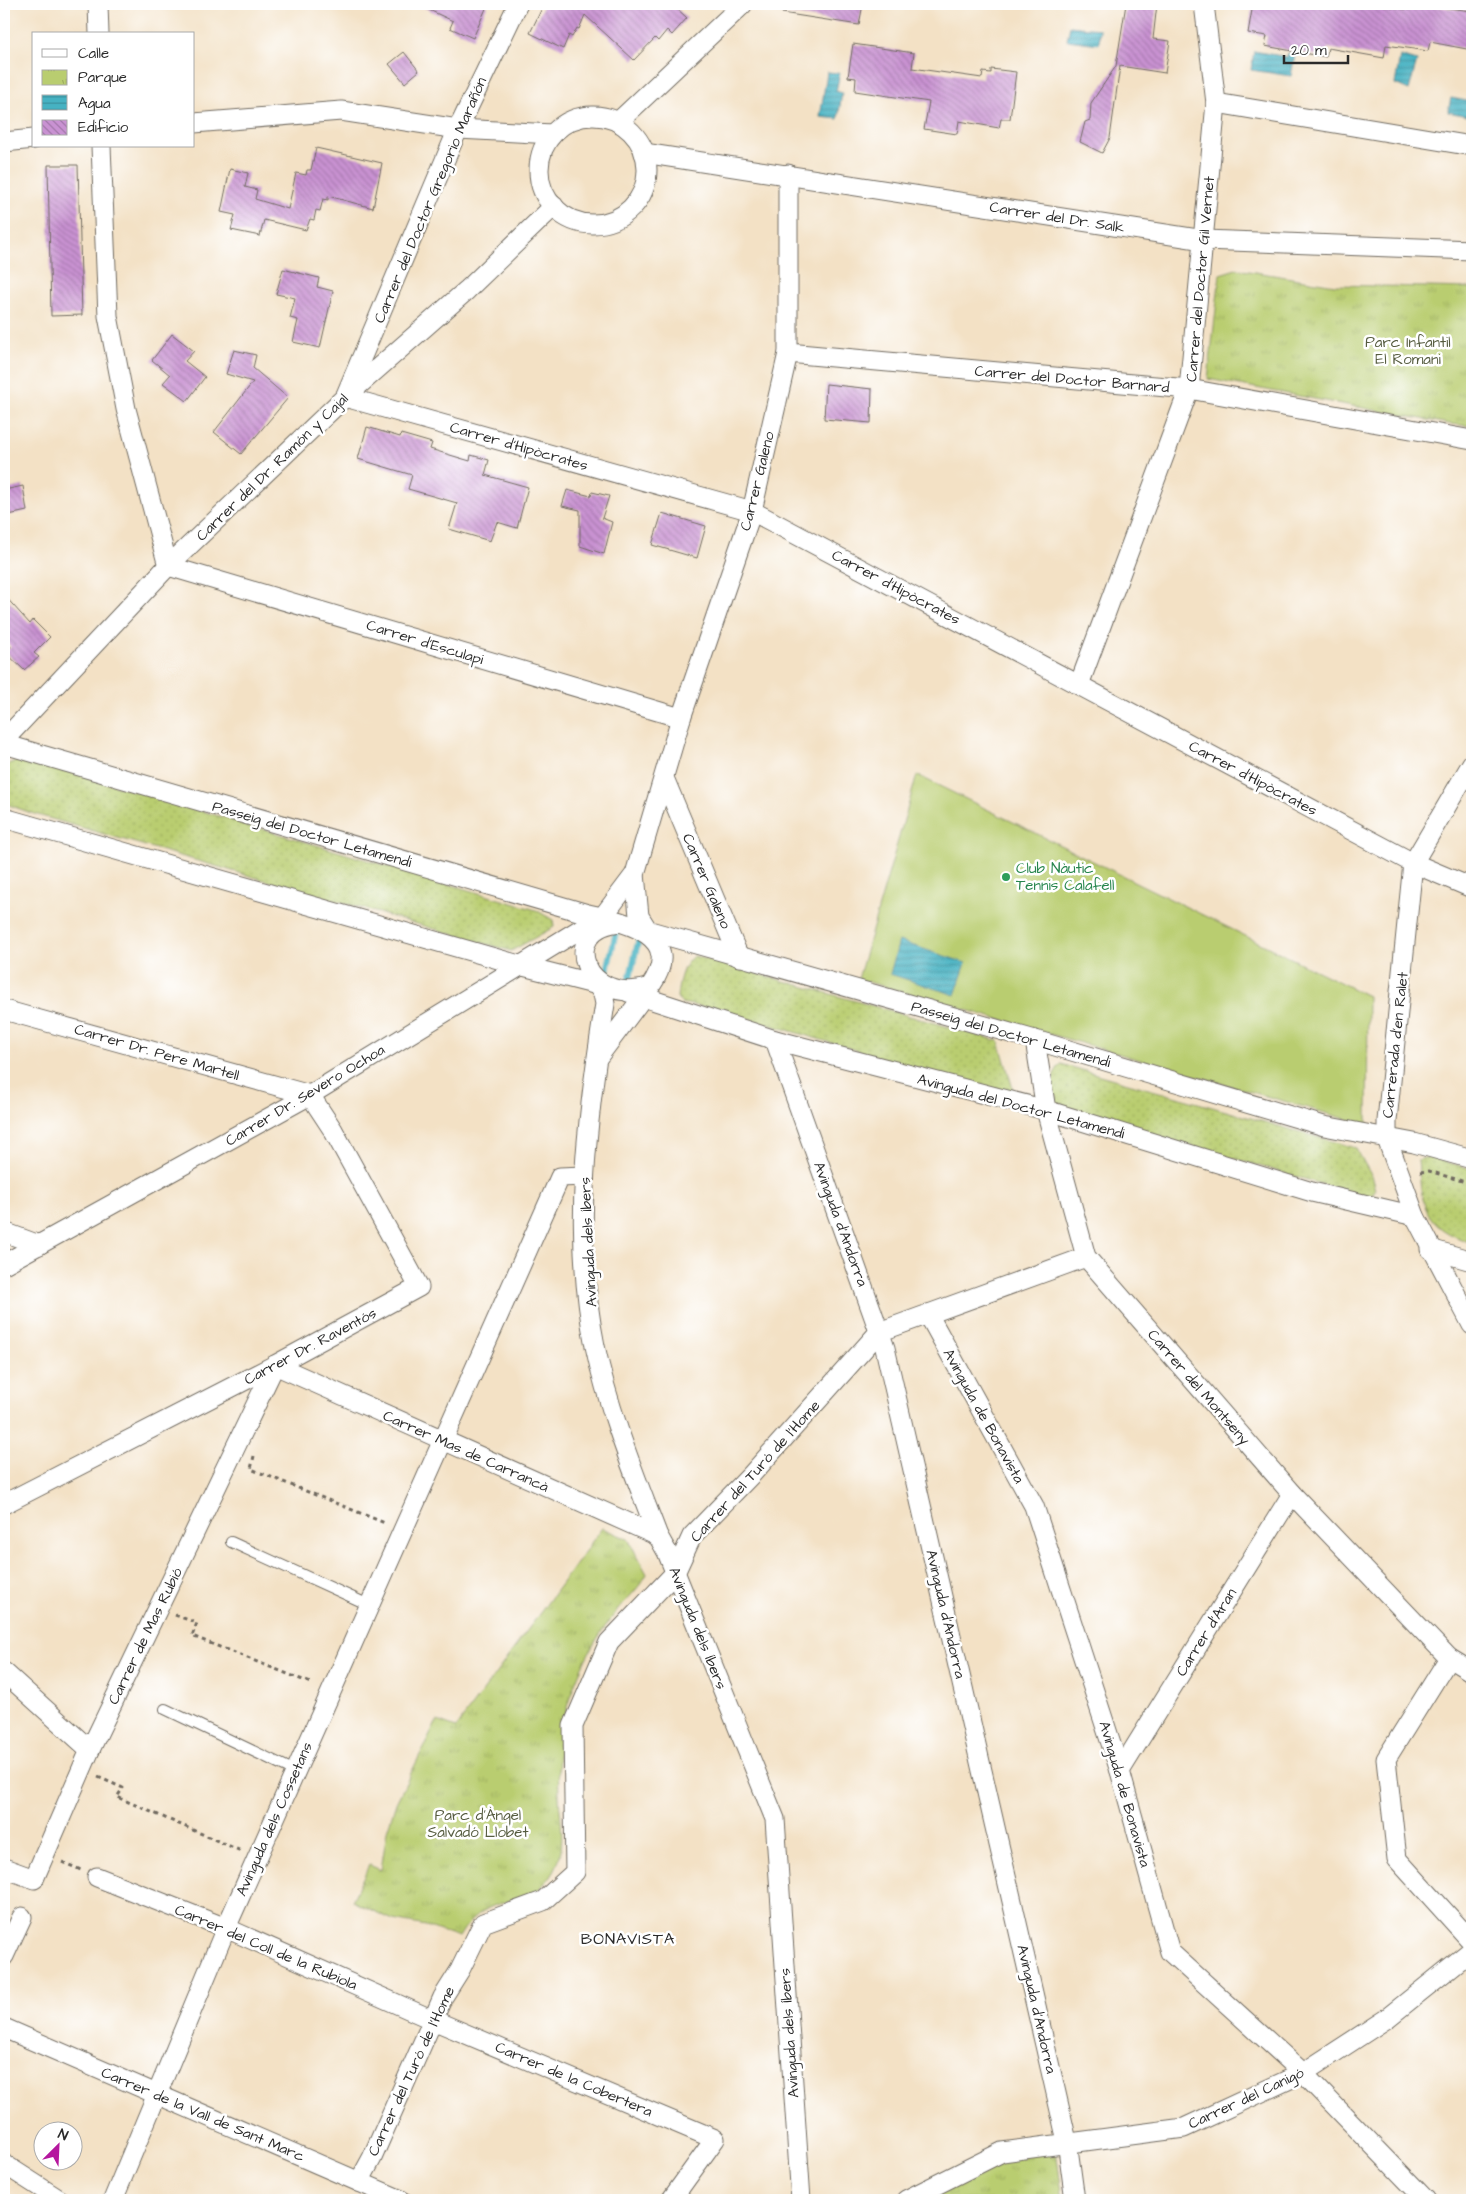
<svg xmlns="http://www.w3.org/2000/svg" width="1476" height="2204" font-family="'Architects Daughter',sans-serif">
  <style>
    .grass { fill: url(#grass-dots); stroke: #727c4e }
    .park { fill: url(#park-tufts); stroke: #727c4e }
    .pitch { fill: #b9cd70; stroke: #727c4e }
    .water { fill: url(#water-rules); stroke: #386e76 }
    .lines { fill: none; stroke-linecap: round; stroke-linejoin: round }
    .stream { stroke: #46b2c2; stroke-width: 6 }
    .building { fill: url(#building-back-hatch) }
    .lane-casing { stroke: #716b61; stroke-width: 12 }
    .street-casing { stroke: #716b61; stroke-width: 21 }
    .path { stroke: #716b61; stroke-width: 3; stroke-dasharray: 4 4; stroke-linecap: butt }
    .lane { stroke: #fff; stroke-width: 10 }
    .street { stroke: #fff; stroke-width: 19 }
    .leisure-dot { fill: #2e9e5b; stroke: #fff; stroke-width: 2 }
    .labels { text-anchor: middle; stroke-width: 5; stroke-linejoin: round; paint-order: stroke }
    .street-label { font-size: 15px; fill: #2b2b2b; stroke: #fff }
    .park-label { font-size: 15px; fill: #565c40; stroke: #fff }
    .leisure-label { font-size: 15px; fill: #27864d; stroke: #fff; text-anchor: start }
    .neighbourhood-label { font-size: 16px; letter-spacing: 1px; fill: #2b2b2b; stroke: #fff }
  </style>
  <defs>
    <pattern id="grass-dots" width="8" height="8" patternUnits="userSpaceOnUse" patternTransform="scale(1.25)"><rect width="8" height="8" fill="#b9cd70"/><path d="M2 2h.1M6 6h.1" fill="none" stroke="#9fb061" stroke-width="1.8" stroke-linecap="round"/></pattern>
    <pattern id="park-tufts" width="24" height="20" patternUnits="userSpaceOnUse" patternTransform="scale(1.25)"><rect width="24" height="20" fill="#b9cd70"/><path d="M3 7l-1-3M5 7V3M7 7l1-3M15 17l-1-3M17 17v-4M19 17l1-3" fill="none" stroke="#9fb061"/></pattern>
    <pattern id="water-rules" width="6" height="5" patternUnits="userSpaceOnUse" patternTransform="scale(1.25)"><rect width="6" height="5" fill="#46b2c2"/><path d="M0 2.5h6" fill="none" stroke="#3b919e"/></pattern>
    <pattern id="building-back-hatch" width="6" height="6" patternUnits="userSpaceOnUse" patternTransform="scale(1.25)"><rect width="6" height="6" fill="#c992d2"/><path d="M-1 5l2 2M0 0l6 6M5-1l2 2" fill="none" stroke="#a377ab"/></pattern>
  </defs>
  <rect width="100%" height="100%" fill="#fff"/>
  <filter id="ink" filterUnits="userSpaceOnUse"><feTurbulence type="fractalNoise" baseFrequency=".02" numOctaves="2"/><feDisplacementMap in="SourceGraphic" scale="10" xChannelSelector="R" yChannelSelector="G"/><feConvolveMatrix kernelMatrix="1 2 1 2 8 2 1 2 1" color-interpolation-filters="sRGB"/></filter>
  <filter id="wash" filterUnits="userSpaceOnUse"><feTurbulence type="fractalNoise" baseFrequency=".0096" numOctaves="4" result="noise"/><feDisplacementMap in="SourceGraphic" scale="20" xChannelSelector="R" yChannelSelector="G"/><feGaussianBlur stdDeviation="1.12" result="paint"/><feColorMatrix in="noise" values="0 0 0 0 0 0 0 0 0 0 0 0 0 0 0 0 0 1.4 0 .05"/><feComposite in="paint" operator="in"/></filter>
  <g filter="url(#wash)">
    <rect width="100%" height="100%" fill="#f3e1c5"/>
    <!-- grass -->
    <g class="grass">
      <polygon points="26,759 536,910 553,920 554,927 511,951 31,813 4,803 4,768 10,763"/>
      <path d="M694,956L999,1041L1013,1089L1012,1096L716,1009L681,1003L677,997C679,982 681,965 694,956Z"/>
      <path d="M1061,1064L1356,1148L1371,1175L1375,1190L1371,1197L1363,1196L1073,1112C1068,1109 1059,1107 1055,1102C1048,1093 1053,1071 1061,1064Z"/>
      <path d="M1428,1157L1472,1169V1243C1423,1227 1422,1207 1418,1160Z"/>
    </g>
    <!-- park -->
    <g class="park">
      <polygon points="1236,269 1335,285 1472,288 1472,426 1449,424 1208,379 1220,274"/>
      <path d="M602,1528L628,1539L647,1574C639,1589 624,1601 614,1615C589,1646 571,1685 563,1724C558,1747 558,1772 559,1796C560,1821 567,1848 554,1871C530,1914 488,1886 459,1937L426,1926L393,1920L352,1901L369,1865L381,1870L387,1831L396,1803L437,1721L456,1728Z"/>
      <polygon points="1055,2143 1063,2200 908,2200 914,2196"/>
    </g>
    <!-- pitch -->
    <polygon class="pitch" points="917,775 1368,996 1367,1125 858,979"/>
    <!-- water -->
    <g class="water">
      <polygon points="1070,26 1100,29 1099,44 1067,40"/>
      <polygon points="1254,51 1287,57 1288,53 1295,54 1291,76 1251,70"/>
      <polygon points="1400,56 1417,61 1409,90 1395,84"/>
      <polygon points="827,72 840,73 836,91 842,93 838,119 820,117"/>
      <polygon points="1451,98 1472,102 1472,117 1448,112"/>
      <polygon points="899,941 966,963 955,995 890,974"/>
    </g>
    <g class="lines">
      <!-- stream -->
      <g class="stream">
        <polyline points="605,979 616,932"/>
        <polyline points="628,985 639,938"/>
      </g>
    </g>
    <g id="blocks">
      <!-- building -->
      <g class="building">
        <polygon points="416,4 488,4 473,38 450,28 453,21"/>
        <polygon points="544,4 672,4 687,18 672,35 667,30 658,41 655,38 634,60 585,15 579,29 577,28 572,37 569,35 563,49 530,33"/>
        <polygon points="782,4 863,4 859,25 782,13"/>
        <polygon points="1126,4 1157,4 1153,39 1170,41 1165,73 1120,66 1110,138 1102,153 1080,142 1085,122 1090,120 1091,103 1116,66"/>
        <polygon points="1253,4 1374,4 1409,10 1410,4 1417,4 1472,11 1472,50 1430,42 1428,51 1386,45 1384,58 1328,48 1326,57 1265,46 1267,36 1248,33"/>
        <polygon points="853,44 914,53 912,68 982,78 983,72 991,73 991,69 1016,72 1010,119 1001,119 999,128 959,121 957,134 924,129 929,102 855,91 856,78 848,77"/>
        <polygon points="404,52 419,71 405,83 389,64"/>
        <polygon points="316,148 382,163 373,208 328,196 328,200 323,199 320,211 316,210 314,220 310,219 306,230 264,220 260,236 231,230 235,215 221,212 230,169 248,173 245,187 257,190 255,199 288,209 296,173 306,175 307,170 311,170"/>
        <polygon points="48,165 78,165 82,315 51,316"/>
        <polygon points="283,269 319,278 317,287 333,291 320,348 293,342 298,320 290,318 295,298 276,294"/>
        <polygon points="172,334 194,351 185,361 205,377 187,401 163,383 170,375 152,360"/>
        <polygon points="234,350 256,355 253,368 288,398 241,454 214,432 253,382 226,374"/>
        <polygon points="826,384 872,389 871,423 824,419"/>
        <polygon points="367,427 400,437 401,434 432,443 430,449 470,461 471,455 489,460 485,475 528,487 517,528 497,522 490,541 449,529 457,503 408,489 412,475 358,459"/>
        <polygon points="23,486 27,511 4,516 4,490"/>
        <polygon points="567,490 591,496 592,492 609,496 602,518 612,522 604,554 580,546 580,510 562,506"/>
        <polygon points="662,513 706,526 697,558 652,545"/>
        <polygon points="4,595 30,624 33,620 50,637 34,653 39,657 24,670 5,652 11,647 4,639"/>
      </g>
    </g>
  </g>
  <g filter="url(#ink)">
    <use href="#blocks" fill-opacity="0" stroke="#716b61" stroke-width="1"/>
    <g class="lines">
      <defs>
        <g id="lane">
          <polyline points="231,1542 369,1605"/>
          <polyline points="165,1709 295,1771"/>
        </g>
        <g id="street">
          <polyline points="98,4 99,34"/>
          <polyline points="518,4 458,129 345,397 752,511 1413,863 1472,888"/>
          <polyline points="1216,103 1472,146"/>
          <circle cx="593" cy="170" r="54"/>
          <polyline points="618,122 743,4"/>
          <polyline points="194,123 341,111 458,129 552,134"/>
          <polyline points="4,142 34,139"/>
          <polyline points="101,146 108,316 126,409 168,566 681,718"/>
          <polyline points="644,153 1204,240 1472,250"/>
          <polyline points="788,353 1189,389 1472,440"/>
          <polyline points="1079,685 1189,389 1216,103 1204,4"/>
          <polyline points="4,740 168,566 345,397 467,290 554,206"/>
          <path d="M4,744L588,914C627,922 686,936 650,987C584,1009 556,927 621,922"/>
          <polyline points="1472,763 1413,863 1387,1121 1387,1139 1415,1216 1472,1325"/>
          <polyline points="664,778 739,957"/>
          <polyline points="4,818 519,965 602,986"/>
          <polyline points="635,874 639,916 651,935"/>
          <polyline points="595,927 635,874 681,718 752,511 788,353 788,174"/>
          <polyline points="643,929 1035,1040 1324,1126 1414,1143 1472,1159"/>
          <path d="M588,971L603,994L605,1004C587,1116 572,1233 595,1346C609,1412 634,1473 658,1536L667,1552L775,1819L801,2200"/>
          <polyline points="628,992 775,1040 1046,1110 1312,1192 1415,1216"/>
          <polyline points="4,1010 310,1095 333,1130 419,1287 275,1365 4,1504"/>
          <polyline points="775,1040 885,1348 1067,2141 1075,2200"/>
          <polyline points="1035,1040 1046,1110 1086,1257 1292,1494 1449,1658 1472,1672"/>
          <polyline points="598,1057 649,989"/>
          <polyline points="4,1232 39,1245"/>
          <polyline points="1430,1249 1472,1261"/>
          <polyline points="4,1264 310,1095 600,917"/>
          <polyline points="928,1314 1034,1506 1120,1771 1170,1952 1303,2073 1426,2200"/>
          <polyline points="1449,1658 1386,1759 1397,1859 1472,1942"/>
          <polyline points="4,1672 90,1750"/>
          <polyline points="1120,1771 1292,1494"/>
          <polyline points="4,1868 34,1879 90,1750 275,1365 658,1536"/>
          <polyline points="97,1877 226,1928 433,2020 715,2139 671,2200"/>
          <polyline points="4,1956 22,1917"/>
          <polyline points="4,2028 401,2200"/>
          <polyline points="4,2164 60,2200"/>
          <polyline points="359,2182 372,2158 443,1997 460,1970 483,1923 543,1901 575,1872 573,1726 609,1642 675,1573 692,1536 752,1474 879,1332 1086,1257"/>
          <polyline points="113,2200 226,1928 560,1177 584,1176"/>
          <polyline points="906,2200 1002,2152 1184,2128 1303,2073 1386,2019 1472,1950"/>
        </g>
      </defs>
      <!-- lane casing -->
      <use href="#lane" class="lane-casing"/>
      <!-- street casing -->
      <use href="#street" class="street-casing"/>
      <!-- path -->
      <g class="path">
        <polyline points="1420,1172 1429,1171 1472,1184"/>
        <polyline points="254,1456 251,1469 385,1523"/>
        <polyline points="175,1615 197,1623 192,1636 313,1684"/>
        <polyline points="98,1777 123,1788 117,1797 241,1851"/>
        <polyline points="62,1862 81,1870"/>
      </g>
      <!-- lane -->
      <use href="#lane" class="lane"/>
      <!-- street -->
      <use href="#street" class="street"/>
    </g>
  </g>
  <!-- markers -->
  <circle class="leisure-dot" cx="1006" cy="877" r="5"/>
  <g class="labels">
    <!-- street labels -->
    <g class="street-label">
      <text transform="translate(430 200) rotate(-67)" y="5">Carrer del Doctor Gregorio Marañón</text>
      <text transform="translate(1057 217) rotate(9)" y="5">Carrer del Dr. Salk</text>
      <text transform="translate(1200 279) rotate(-85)" y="5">Carrer del Doctor Gil Vernet</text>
      <text transform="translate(1072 379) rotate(5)" y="5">Carrer del Doctor Barnard</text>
      <text transform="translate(519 446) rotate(16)" y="5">Carrer d'Hipòcrates</text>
      <text transform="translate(272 467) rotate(-44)" y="5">Carrer del Dr. Ramón y Cajal</text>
      <text transform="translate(757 481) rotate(-76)" y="5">Carrer Galeno</text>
      <text transform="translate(896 587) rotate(28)" y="5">Carrer d'Hipòcrates</text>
      <text transform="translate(425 642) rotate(17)" y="5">Carrer d'Esculapi</text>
      <text transform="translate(1253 778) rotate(28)" y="5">Carrer d'Hipòcrates</text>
      <text transform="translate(312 834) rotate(16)" y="5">Passeig del Doctor Letamendi</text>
      <text transform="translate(707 881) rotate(67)" y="5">Carrer Galeno</text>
      <text transform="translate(1011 1034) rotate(16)" y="5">Passeig del Doctor Letamendi</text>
      <text transform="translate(1395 1045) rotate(-84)" y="5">Carrerada d'en Ralet</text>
      <text transform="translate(157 1052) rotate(16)" y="5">Carrer Dr. Pere Martell</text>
      <text transform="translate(305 1095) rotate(-31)" y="5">Carrer Dr. Severo Ochoa</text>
      <text transform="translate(1021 1106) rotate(15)" y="5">Avinguda del Doctor Letamendi</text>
      <text transform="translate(841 1224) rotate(70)" y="5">Avinguda d'Andorra</text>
      <text transform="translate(588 1242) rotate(-93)" y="5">Avinguda dels Íbers</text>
      <text transform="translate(310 1346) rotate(-28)" y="5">Carrer Dr. Raventós</text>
      <text transform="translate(1199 1387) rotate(49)" y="5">Carrer del Montseny</text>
      <text transform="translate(984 1416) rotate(61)" y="5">Avinguda de Bonavista</text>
      <text transform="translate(466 1451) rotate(24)" y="5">Carrer Mas de Carrancà</text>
      <text transform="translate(755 1471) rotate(-48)" y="5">Carrer del Turó de l'Home</text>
      <text transform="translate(946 1614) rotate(77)" y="5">Avinguda d'Andorra</text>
      <text transform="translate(698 1628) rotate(68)" y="5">Avinguda dels Íbers</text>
      <text transform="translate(1206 1632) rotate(-58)" y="5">Carrer d'Aran</text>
      <text transform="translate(145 1636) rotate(-64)" y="5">Carrer de Mas Rubió</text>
      <text transform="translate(1125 1794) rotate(74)" y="5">Avinguda de Bonavista</text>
      <text transform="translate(274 1819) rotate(-66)" y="5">Avinguda dels Cossetans</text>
      <text transform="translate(266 1947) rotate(23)" y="5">Carrer del Coll de la Rubiola</text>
      <text transform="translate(1037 2009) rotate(77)" y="5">Avinguda d'Andorra</text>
      <text transform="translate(789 2033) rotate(-94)" y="5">Avinguda dels Íbers</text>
      <text transform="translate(411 2071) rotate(-65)" y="5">Carrer del Turó de l'Home</text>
      <text transform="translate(574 2079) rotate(23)" y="5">Carrer de la Cobertera</text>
      <text transform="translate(1246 2098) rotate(-25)" y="5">Carrer del Canigó</text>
      <text transform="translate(203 2114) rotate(23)" y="5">Carrer de la Vall de Sant Marc</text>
    </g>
    <!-- park labels -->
    <g class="park-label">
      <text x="1408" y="347">Parc Infantil<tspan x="1408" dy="17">El Romani</tspan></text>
      <text x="478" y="1820">Parc d'Àngel<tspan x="478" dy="17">Salvadó Llobet</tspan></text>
    </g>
    <!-- leisure labels -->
    <g class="leisure-label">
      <text x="1016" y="873">Club Nàutic<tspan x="1016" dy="17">Tennis Calafell</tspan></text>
    </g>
    <!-- neighbourhood labels -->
    <g class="neighbourhood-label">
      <text x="628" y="1944">BONAVISTA</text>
    </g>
  </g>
  <!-- margin -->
  <rect width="1476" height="2204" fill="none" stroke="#fff" stroke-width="20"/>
  <!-- legend -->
  <rect x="32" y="32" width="162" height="115" fill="#ffffff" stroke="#aaaaaa"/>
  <rect x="42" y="49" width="25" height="8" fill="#ffffff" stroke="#aaaaaa"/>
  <text x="78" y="58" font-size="15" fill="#2b2b2b">Calle</text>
  <rect x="42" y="70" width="25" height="15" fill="url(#park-tufts)" stroke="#aaaaaa"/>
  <text x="78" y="82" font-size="15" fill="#2b2b2b">Parque</text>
  <rect x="42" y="95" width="25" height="15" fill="url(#water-rules)" stroke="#aaaaaa"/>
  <text x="78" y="108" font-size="15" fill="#2b2b2b">Agua</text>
  <rect x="42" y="120" width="25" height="15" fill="url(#building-back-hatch)" stroke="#aaaaaa"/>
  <text x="78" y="132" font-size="15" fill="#2b2b2b">Edificio</text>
  <!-- north arrow -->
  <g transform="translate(58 2146) rotate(24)"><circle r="24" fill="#ffffff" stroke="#aaaaaa"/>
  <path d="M0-4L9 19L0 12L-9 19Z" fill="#b5179e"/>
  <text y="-8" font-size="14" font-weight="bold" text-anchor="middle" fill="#2b2b2b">N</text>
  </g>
  <!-- scale -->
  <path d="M1284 55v8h64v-8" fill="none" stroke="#2b2b2b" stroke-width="2.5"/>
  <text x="1291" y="55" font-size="15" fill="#2b2b2b" stroke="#ffffff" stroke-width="4" paint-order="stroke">20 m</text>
</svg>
